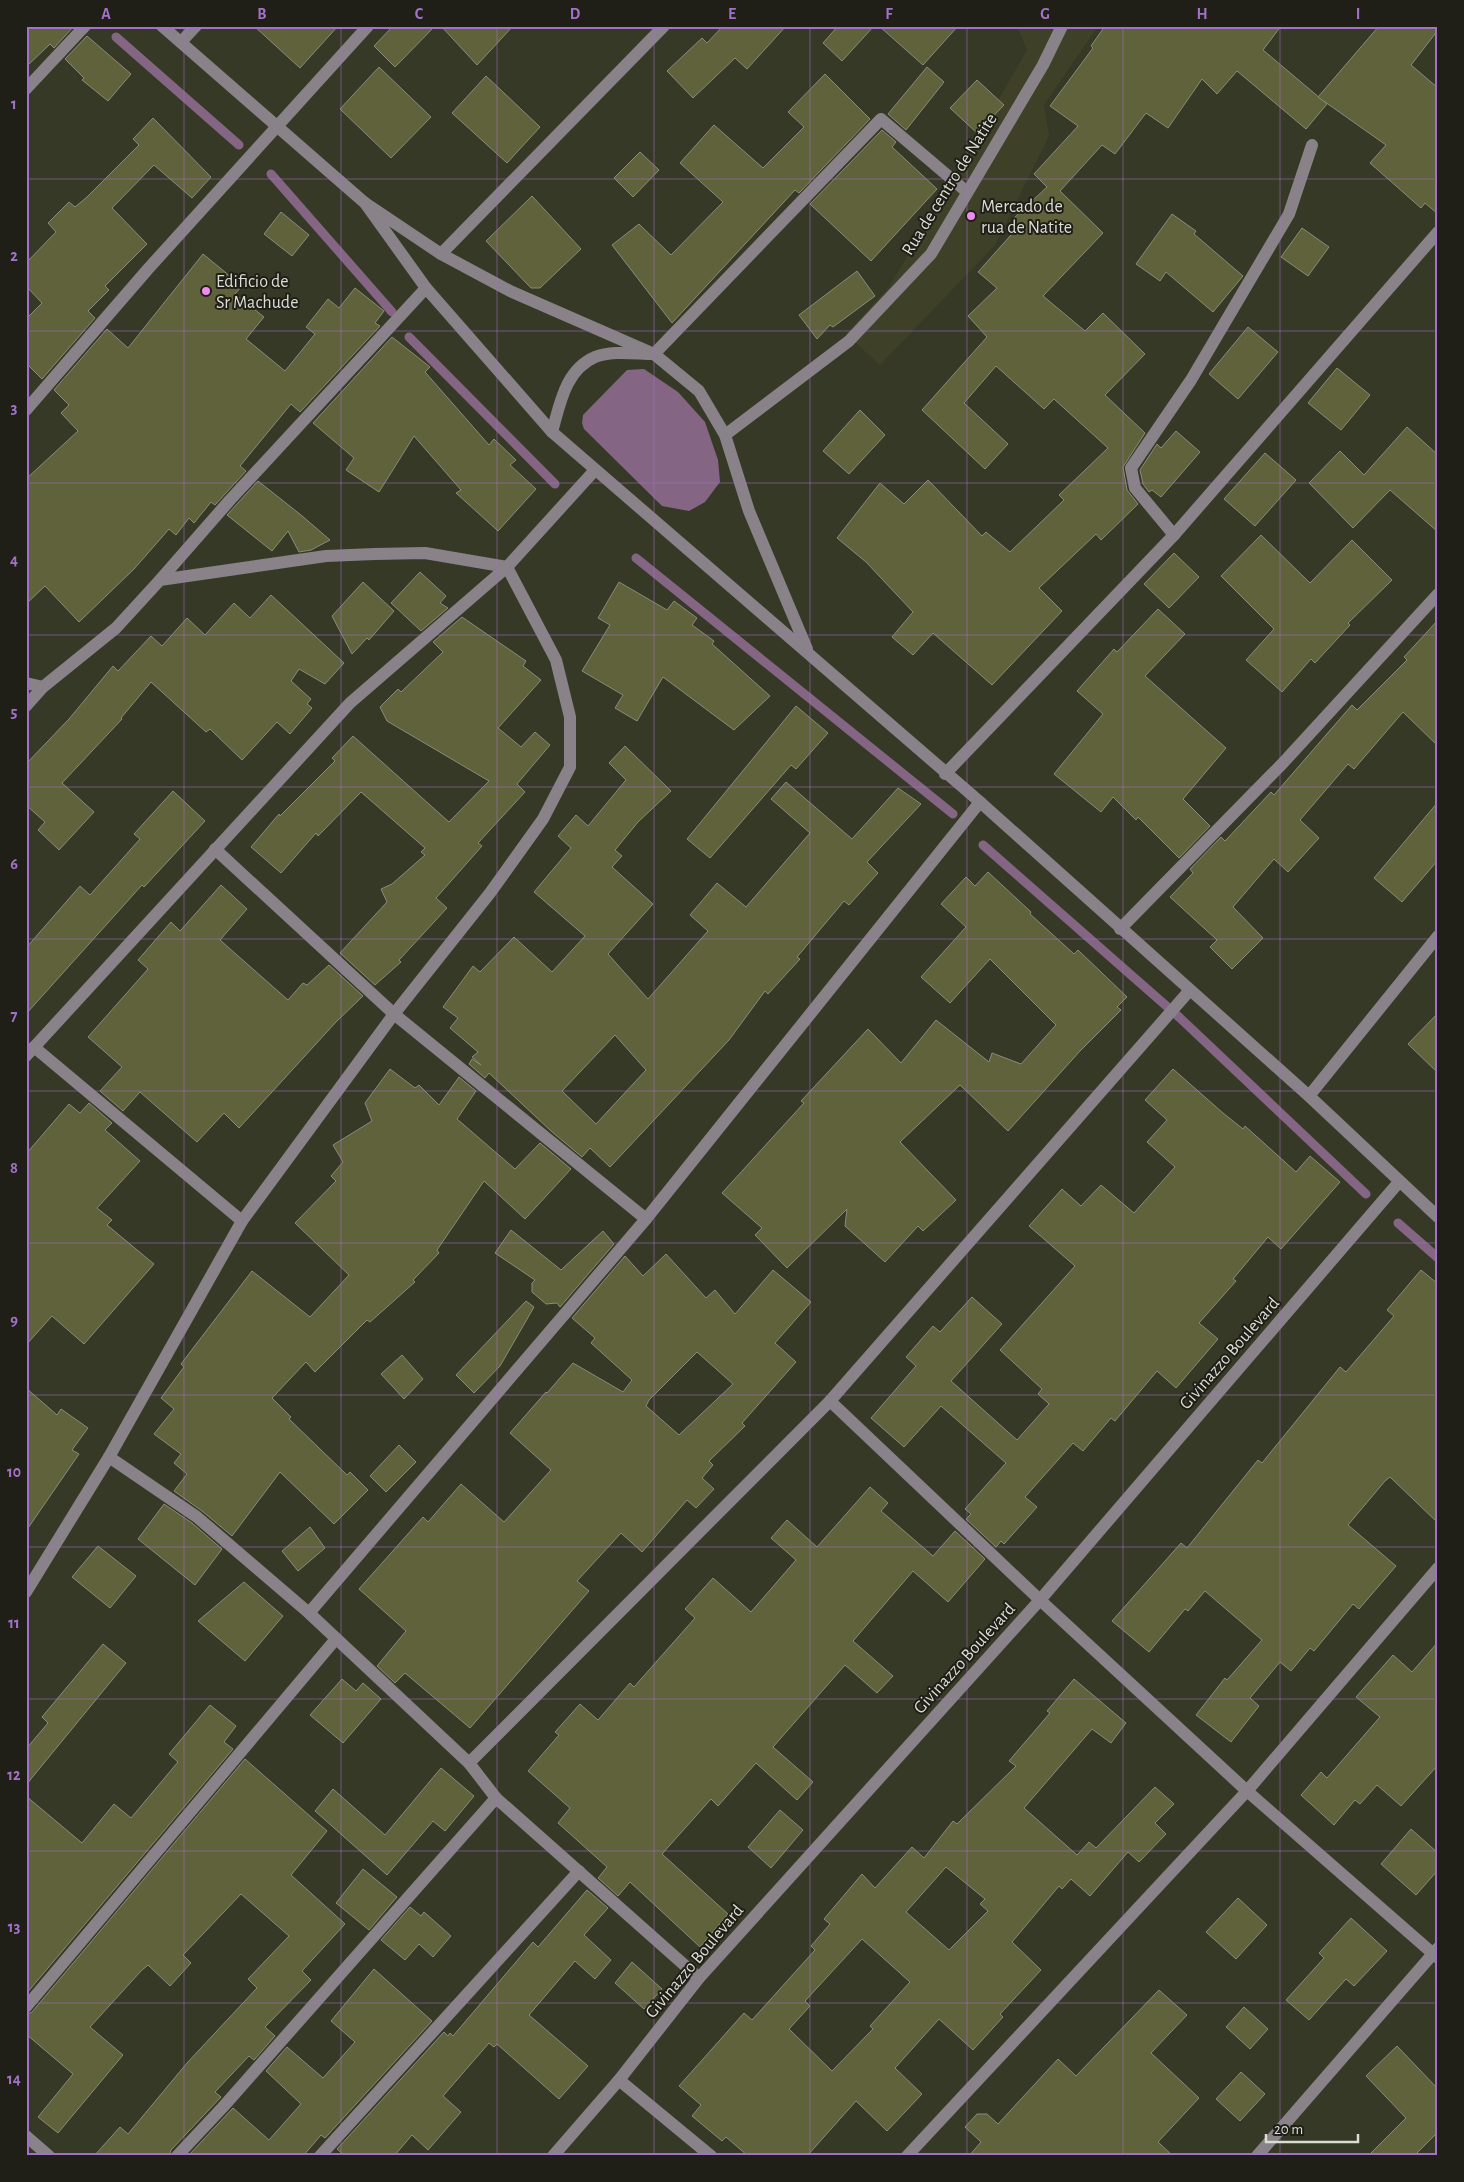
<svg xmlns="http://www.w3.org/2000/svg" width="1464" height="2182" font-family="'Alegreya Sans',sans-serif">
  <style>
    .built { fill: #3e4128 }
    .water { fill: #846684 }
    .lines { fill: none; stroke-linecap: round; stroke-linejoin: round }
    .stream { stroke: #846684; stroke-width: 9 }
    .building { fill: #5f623b; stroke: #898c78; fill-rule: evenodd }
    .minor { stroke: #898289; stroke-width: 12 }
    .grid { fill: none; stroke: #a172c7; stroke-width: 1; stroke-opacity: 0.55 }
    .poi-dot { fill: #f28af3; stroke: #1f1f18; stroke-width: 2 }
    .labels { text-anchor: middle; stroke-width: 4; stroke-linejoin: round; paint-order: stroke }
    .street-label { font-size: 18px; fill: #dbdcd2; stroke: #1f1f18 }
    .poi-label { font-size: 18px; fill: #dbdcd2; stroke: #1f1f18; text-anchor: start }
    .neatline { fill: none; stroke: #a172c7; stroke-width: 2 }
    .grid-label { font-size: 16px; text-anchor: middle; font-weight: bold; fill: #a172c7 }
  </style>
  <rect width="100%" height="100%" fill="#373927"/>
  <!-- built -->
  <polygon class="built" points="1017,26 1098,26 1044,105 1049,136 995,245 880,365 846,334 889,287 949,187 1027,50"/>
  <!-- water -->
  <polygon class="water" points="644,369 678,392 705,422 718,460 720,482 705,502 689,511 662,506 584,429 582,423 583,415 627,370"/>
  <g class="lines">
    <!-- stream -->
    <g class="stream">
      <polyline points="116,37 239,145"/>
      <polyline points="271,174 392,312"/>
      <polyline points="409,337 555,484"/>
      <polyline points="636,558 953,814"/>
      <polyline points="983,845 1180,1018 1366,1194"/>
      <polyline points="1398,1223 1438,1258"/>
    </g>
  </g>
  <!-- building -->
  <g class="building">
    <polygon points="26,26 74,26 54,48 50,44 26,67"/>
    <polygon points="254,26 338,26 300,68"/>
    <polygon points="393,26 435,26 395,67 374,46"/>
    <polygon points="441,26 513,26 477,65"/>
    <polygon points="723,26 786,26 747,69 735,58 693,98 667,71 702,38 707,43"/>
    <polygon points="838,26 874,26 842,61 823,43"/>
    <polygon points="879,26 958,26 923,65"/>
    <polygon points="1105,26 1281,26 1263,50 1327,104 1306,129 1237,71 1217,94 1202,79 1168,128 1146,113 1115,154 1102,145 1060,191 1103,233 1043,296 1085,331 1103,313 1145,354 1105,395 1145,433 1123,467 1127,490 1138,504 1101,540 1096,534 1039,588 1062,611 992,685 933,633 913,655 892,637 913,612 866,562 837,538 880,483 904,504 928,480 982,536 986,532 1010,552 1064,500 1059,495 1108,448 1054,399 1044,409 996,366 964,403 1008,444 985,469 922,410 987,337 968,316 997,288 978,272 1019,226 1013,219 1047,187 1034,174 1078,126 1050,106 1093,48 1091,46"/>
    <polygon points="1379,26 1438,26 1438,30 1411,65 1438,88 1438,214 1425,203 1421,208 1370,163 1386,145 1318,97"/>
    <polygon points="87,36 131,74 108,101 82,80 84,78 65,59"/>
    <polygon points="379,67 431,117 391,158 340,109"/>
    <polygon points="927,67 944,82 906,130 888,114"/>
    <polygon points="825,74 870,119 799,193 795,190 672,323 612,245 639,224 671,255 723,202 680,163 714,125 763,168 804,127 788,112"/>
    <polygon points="486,76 540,127 507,163 452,113"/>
    <polygon points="977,80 1004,105 977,133 950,108"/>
    <polygon points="153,118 211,177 192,198 154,165 112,208 147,244 105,286 109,290 88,311 95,318 42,379 26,363 26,319 42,303 26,286 26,263 56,232 48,223 69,202 75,207 87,197 139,145 133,139"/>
    <polygon points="882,130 896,142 892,147 937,189 871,261 810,204"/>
    <polygon points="640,152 659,170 633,197 614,178"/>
    <polygon points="532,196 581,249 540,288 531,288 486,241"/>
    <polygon points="281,212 309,235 292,256 264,234"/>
    <polygon points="1172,214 1196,231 1194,234 1243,276 1213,312 1166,272 1160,281 1136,264"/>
    <polygon points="1302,228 1329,247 1308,276 1281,257"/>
    <polygon points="203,254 242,286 235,294 264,317 246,339 285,371 315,334 306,327 328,299 339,308 355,288 384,311 375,323 380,326 300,412 291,404 240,466 246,471 215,505 211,502 194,523 189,518 176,535 169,529 134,569 79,622 45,586 26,604 26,479 78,431 61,413 69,405 54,390 107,329 128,348"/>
    <polygon points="857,271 875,296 833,327 830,325 817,339 799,315"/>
    <polygon points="1248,327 1278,352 1238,399 1209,374"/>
    <polygon points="392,337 430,367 425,372 489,445 494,439 516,460 510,465 536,489 498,531 456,493 461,490 414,436 379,492 346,470 354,458 313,423"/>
    <polygon points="1337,368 1370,395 1341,430 1308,403"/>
    <polygon points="860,410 885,435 849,474 823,451"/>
    <polygon points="1407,427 1438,455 1438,532 1390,490 1353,528 1309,483 1340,451 1364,475"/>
    <polygon points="1176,431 1200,452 1161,497 1152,490 1149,492 1143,484 1140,470 1157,444 1161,448"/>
    <polygon points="1265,453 1296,480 1255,526 1224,499"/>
    <polygon points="258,481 301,515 330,540 311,550 299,552 288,531 272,551 227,515"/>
    <polygon points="1261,535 1310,583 1352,540 1392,580 1348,623 1350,625 1315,663 1311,659 1282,692 1246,660 1274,629 1221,576"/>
    <polygon points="1174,553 1199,577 1169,608 1144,584"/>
    <polygon points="420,572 446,596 440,603 448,608 421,631 391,603"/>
    <polygon points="363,582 394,611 369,640 367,638 352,654 332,616"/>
    <polygon points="619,582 667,610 674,601 697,618 692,625 714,641 712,644 770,696 734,730 663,677 637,721 615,708 623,695 582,671 610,625 598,618"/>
    <polygon points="271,595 344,663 325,684 299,669 291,681 311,699 307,704 312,708 290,734 277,722 242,760 210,729 206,732 151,682 121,718 122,719 62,783 94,812 59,850 38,830 45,822 26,805 26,764 69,719 113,666 118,671 151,636 162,646 187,618 205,635 234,603 250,618"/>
    <polygon points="1158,609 1185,634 1145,676 1226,748 1183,799 1210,826 1179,858 1138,817 1136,820 1113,797 1101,812 1054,774 1103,714 1077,691 1114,649 1117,652"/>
    <polygon points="462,617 526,661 523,666 541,680 498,728 521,747 535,732 550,745 517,784 525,792 478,843 482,846 436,898 447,908 399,960 401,962 375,985 340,953 387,902 381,889 392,884 425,855 421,852 425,848 361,792 318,836 316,833 281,873 251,847 279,814 280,816 335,761 332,758 353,736 449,822 489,781 387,721 380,707 398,689 401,692 443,652 433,642"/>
    <polygon points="1438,620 1438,746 1403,712 1354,769 1348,764 1300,820 1319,838 1288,872 1274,859 1233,907 1263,938 1232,969 1210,947 1217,940 1170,897 1193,873 1190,869 1221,837 1225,841 1271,792 1274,795 1352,705 1357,710 1407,660 1404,657"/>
    <polygon points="796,706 828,733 796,769 791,765 710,858 687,839"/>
    <path d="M625,746L671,791L638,822L615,850L622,856L612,867L653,904L608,954L648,999L708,931L690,915L717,883L746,907L810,833L771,799L786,782L852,839L898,788L921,804L867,862L878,873L849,905L844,901L797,957L800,959L768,994L765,991L729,1040L610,1167L590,1148L582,1157L551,1131L489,1073L485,1078L469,1064L472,1059L481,1065L472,1057L478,1052L450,1028L458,1018L443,1007L473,966L480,972L514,937L552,972L585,936L534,892L571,848L558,836L576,815L588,826L626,780L609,763ZM615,1035L646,1070L596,1124L562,1091Z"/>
    <polygon points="173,791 205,821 144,887 142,885 26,1014 26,948 80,886 90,895 140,839 134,834"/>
    <polygon points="1438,802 1438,860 1402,902 1374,878"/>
    <polygon points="988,872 1031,912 1030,914 1074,954 1078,950 1127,997 1117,1007 1121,1010 1080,1051 1008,1131 960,1085 900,1142 956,1200 923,1231 918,1226 885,1262 845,1226 847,1209 787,1268 755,1235 762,1228 722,1193 804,1103 801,1101 868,1029 901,1063 936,1020 989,1062 992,1053 1021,1064 1056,1025 990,959 950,1003 921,977 966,927 941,904 966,877 975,886"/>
    <polygon points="221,885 247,909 220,940 288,1000 303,983 307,985 329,965 363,996 336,1022 239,1128 224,1113 197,1142 140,1092 123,1111 100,1091 122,1067 88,1037 148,969 138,960 171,922 180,931"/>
    <polygon points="1438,1013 1438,1073 1408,1044"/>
    <polygon points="390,1069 415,1088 419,1085 439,1105 459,1077 476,1091 457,1119 515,1169 540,1143 571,1169 525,1219 484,1181 437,1250 439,1253 413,1280 415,1282 370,1322 367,1320 315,1372 306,1362 272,1398 291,1417 289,1419 347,1475 350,1472 368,1490 334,1524 280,1472 232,1536 202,1511 174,1491 187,1474 174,1463 181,1454 154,1434 174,1409 161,1398 184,1367 181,1364 252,1271 310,1317 349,1275 295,1223 336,1181 331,1176 343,1162 333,1145 372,1121 365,1103"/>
    <polygon points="1173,1069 1223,1113 1243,1129 1245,1126 1296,1172 1310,1156 1340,1182 1281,1249 1268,1237 1233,1279 1236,1281 1199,1323 1218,1339 1176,1388 1157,1371 1115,1421 1111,1418 1083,1451 1073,1443 1025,1497 1037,1507 1004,1544 1001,1541 996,1547 966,1519 971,1514 965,1509 1006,1463 941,1406 904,1447 871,1418 916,1366 906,1357 933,1326 940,1332 972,1297 1002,1324 951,1381 1017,1440 1049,1404 1038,1394 1042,1389 1000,1350 1075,1266 1029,1226 1062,1189 1081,1206 1101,1185 1134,1213 1175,1167 1147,1142 1167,1120 1145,1100"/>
    <polygon points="89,1103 112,1123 105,1130 140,1161 97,1208 112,1220 107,1225 154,1264 84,1344 52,1316 26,1345 26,1154 69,1104 80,1113"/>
    <polygon points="511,1230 561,1270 603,1231 614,1244 560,1307 557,1303 546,1304 532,1292 532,1283 535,1280 495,1253"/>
    <path d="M666,1254L706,1298L715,1290L735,1314L773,1270L811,1302L775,1343L796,1362L742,1423L745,1426L709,1461L713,1465L702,1478L714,1489L696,1508L687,1500L642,1552L621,1533L577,1581L589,1591L470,1728L405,1673L395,1683L377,1666L406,1631L359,1589L423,1517L428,1522L461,1484L504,1522L551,1470L510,1433L546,1392L547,1393L573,1363L623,1392L632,1380L591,1343L595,1338L572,1318L625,1256L643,1276ZM697,1352L733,1384L679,1435L646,1406L649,1400Z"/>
    <polygon points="1421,1270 1438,1284 1438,1523 1390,1477 1385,1481 1348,1525 1396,1566 1359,1609 1353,1604 1314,1651 1310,1648 1291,1671 1280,1662 1250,1698 1259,1706 1231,1742 1196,1715 1225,1678 1227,1680 1262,1640 1205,1591 1188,1611 1185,1609 1149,1652 1112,1621 1181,1543 1187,1548 1258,1460 1262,1463 1340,1367 1346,1372 1394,1316 1387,1310"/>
    <polygon points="526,1301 534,1307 500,1366 474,1393 456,1375"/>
    <polygon points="402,1355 423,1379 404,1399 381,1374"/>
    <polygon points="26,1388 57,1415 61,1409 88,1428 72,1450 79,1454 26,1531"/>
    <polygon points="399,1445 416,1462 386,1492 370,1476"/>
    <polygon points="870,1487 888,1503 881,1511 933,1556 955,1531 985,1559 948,1602 913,1571 853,1641 893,1676 877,1693 845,1665 773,1747 813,1782 797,1800 756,1763 718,1806 711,1799 662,1854 728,1914 700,1947 630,1882 618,1896 598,1878 607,1867 558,1823 570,1808 528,1771 559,1735 555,1732 580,1704 598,1720 630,1683 634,1687 695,1618 685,1609 713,1578 751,1612 796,1560 771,1538 787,1520 817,1547"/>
    <polygon points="164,1504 192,1523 222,1549 195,1585 138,1539"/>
    <polygon points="310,1527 325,1548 298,1571 282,1551"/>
    <polygon points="98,1546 136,1576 110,1608 72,1577"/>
    <polygon points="244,1582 283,1616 245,1661 198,1621"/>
    <polygon points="1438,1642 1438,1765 1401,1806 1377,1785 1360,1804 1355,1800 1334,1825 1301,1795 1321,1772 1327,1778 1380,1717 1356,1697 1393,1655 1412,1672"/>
    <polygon points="103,1644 126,1663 26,1785 26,1749 48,1723 42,1717"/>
    <polygon points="342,1679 356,1691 363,1683 381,1699 343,1743 310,1715"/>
    <path d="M1074,1679L1126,1723L1111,1743L1092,1729L1024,1808L1077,1855L1089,1842L1096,1848L1155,1787L1174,1804L1155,1823L1166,1834L1139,1862L1128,1852L1090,1896L1071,1879L1062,1889L1059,1886L1012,1942L1041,1970L1000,2014L1003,2017L973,2050L939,2019L895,2068L922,2094L887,2131L856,2101L807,2156H748L726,2137L722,2141L692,2116L701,2105L679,2086L744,2013L752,2020L815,1950L811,1946L830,1924L824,1919L862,1874L875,1888L912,1847L924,1858L953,1821L957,1824L1016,1766L1009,1761L1050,1713L1047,1711ZM946,1867L985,1899L980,1904L988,1911L949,1950L906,1912ZM862,1939L910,1982L870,2026L873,2029L832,2071L789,2029L810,2006L805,2001Z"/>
    <polygon points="210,1705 236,1726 224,1742 233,1749 26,1994 26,1796 82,1843 114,1804 131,1818 178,1762 169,1754"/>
    <polygon points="245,1759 327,1831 291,1875 345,1924 302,1971 311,1980 265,2027 275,2036 254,2060 249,2056 215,2092 221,2097 171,2150 169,2156 94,2156 120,2127 128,2134 187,2063 257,1988 248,1979 289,1936 241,1894 183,1955 191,1963 170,1986 148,1965 141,1971 90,2027 123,2055 58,2133 38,2117 73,2074 26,2034 26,2015 32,2012"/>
    <polygon points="441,1768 474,1796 445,1831 433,1821 387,1875 315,1811 333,1789 385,1835"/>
    <polygon points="780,1810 803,1830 771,1868 748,1847"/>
    <polygon points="1411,1829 1438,1853 1438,1870 1416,1895 1381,1864"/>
    <polygon points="363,1869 397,1897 369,1930 336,1903"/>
    <polygon points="587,1890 608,1908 584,1935 611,1960 595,1979 575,1961 529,2015 588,2066 559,2099 497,2044 494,2047 489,2043 443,2096 461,2112 428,2150 412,2135 394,2156 345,2156 337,2149 444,2032 448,2036 450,2033 453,2036 533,1942 538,1947"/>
    <polygon points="1238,1898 1267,1925 1236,1959 1206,1932"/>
    <polygon points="410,1907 421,1916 424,1912 451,1936 433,1957 419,1944 405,1960 381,1940"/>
    <polygon points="1351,1918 1387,1951 1354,1986 1346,1979 1309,2020 1286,2000 1324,1958 1319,1953"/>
    <polygon points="632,1962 662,1989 644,2009 615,1983"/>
    <polygon points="374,1969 432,2021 325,2138 321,2135 303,2156 188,2156 233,2108 269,2140 301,2104 266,2071 287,2047 323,2078 355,2042 331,2021"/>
    <polygon points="1159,1990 1187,2015 1151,2053 1199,2098 1158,2142 1173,2156 969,2156 981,2142 965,2127 977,2114 987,2114 998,2124 1058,2059 1076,2076"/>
    <polygon points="1244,2007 1268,2029 1250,2049 1226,2027"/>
    <polygon points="1397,2046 1438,2089 1438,2132 1414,2156 1368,2156 1406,2118 1366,2076"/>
    <polygon points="1241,2072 1265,2094 1240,2121 1216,2099"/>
  </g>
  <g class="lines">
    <!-- minor -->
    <g class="minor">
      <polyline points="162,26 365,203 441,254 510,291 654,354 699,391 725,435 749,511 807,649"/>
      <polyline points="181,42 196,26"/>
      <polyline points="26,89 85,26"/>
      <polyline points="365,203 426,288 552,432 980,802 1309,1096 1438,1217"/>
      <polyline points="441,254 664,26"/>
      <polyline points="26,410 148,269 368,26"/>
      <path d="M552,432C560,404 565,370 595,357C612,350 636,354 654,354L881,119L967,192"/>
      <polyline points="725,435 849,341 931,254 1043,65 1062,26"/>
      <polyline points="1174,535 1135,488 1131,468 1191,380 1289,214 1312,145"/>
      <polyline points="160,580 230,500 426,288"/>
      <polyline points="26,683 43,687"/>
      <polyline points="26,706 43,687 116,628 160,580 326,556 375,554 425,553 507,567 556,660 570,717 570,767 543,819 490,893 394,1014 242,1221 109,1457 26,1592"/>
      <polyline points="945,774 1174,535 1438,232"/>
      <polyline points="215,849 394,1014 646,1219"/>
      <polyline points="1120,929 1282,764 1438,594"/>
      <polyline points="34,1047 242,1221"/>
      <polyline points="26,1056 350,703 507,567 595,470"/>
      <polyline points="1309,1096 1438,936"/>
      <polyline points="830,1401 1040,1600 1247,1791 1438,1958"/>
      <polyline points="109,1457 197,1517 309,1613 469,1763 830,1401 1190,990"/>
      <polyline points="309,1613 646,1219 980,802"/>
      <polyline points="496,1798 699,1978"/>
      <polyline points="26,2007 335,1640"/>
      <polyline points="619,2080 711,2156"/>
      <polyline points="26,2136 49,2156"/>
      <polyline points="177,2156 223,2107 496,1798 469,1763"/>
      <polyline points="320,2156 579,1871"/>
      <polyline points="553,2156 619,2080 699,1978 1040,1600 1399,1182"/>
      <polyline points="907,2156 1247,1791 1438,1568"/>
      <polyline points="1257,2156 1438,1948"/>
    </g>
  </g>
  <!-- grid -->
  <path class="grid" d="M184,26V2156M341,26V2156M497,26V2156M654,26V2156M810,26V2156M967,26V2156M1123,26V2156M1280,26V2156M26,179H1438M26,331H1438M26,483H1438M26,635H1438M26,787H1438M26,939H1438M26,1091H1438M26,1243H1438M26,1395H1438M26,1547H1438M26,1699H1438M26,1851H1438M26,2003H1438"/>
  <!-- markers -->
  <g class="poi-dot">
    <circle cx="971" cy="216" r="5"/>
    <circle cx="206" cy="291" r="5"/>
  </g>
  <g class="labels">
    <!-- street labels -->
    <g class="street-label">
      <text transform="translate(949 184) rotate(-58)" y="6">Rua de centro de Natite</text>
      <text transform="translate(1229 1353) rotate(-49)" y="6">Givinazzo Boulevard</text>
      <text transform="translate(964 1658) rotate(-48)" y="6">Givinazzo Boulevard</text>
      <text transform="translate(694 1961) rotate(-50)" y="6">Givinazzo Boulevard</text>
    </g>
    <!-- poi labels -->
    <g class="poi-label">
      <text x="981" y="212">Mercado de<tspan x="981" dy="21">rua de Natite</tspan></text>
      <text x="216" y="287">Edificio de<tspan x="216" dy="21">Sr Machude</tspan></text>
    </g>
  </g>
  <!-- border -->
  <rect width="1464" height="2182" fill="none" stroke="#1f1f18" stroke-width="55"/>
  <!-- scale -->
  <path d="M1266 2134v8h92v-8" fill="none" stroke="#dbdcd2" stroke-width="2.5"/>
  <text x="1274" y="2134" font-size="15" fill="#dbdcd2" stroke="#1f1f18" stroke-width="4" paint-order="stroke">20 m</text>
  <rect x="28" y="28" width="1408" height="2126" class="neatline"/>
  <g class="grid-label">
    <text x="106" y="19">A</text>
    <text x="262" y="19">B</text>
    <text x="419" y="19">C</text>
    <text x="575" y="19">D</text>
    <text x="732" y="19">E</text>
    <text x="889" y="19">F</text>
    <text x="1045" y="19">G</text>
    <text x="1202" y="19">H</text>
    <text x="1358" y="19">I</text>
    <text x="14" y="109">1</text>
    <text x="14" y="261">2</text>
    <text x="14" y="413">3</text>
    <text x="14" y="565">4</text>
    <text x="14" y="717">5</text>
    <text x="14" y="869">6</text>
    <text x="14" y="1021">7</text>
    <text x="14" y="1173">8</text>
    <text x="14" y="1325">9</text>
    <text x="14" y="1477">10</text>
    <text x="14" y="1628">11</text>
    <text x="14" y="1780">12</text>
    <text x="14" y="1932">13</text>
    <text x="14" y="2084">14</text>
  </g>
</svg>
